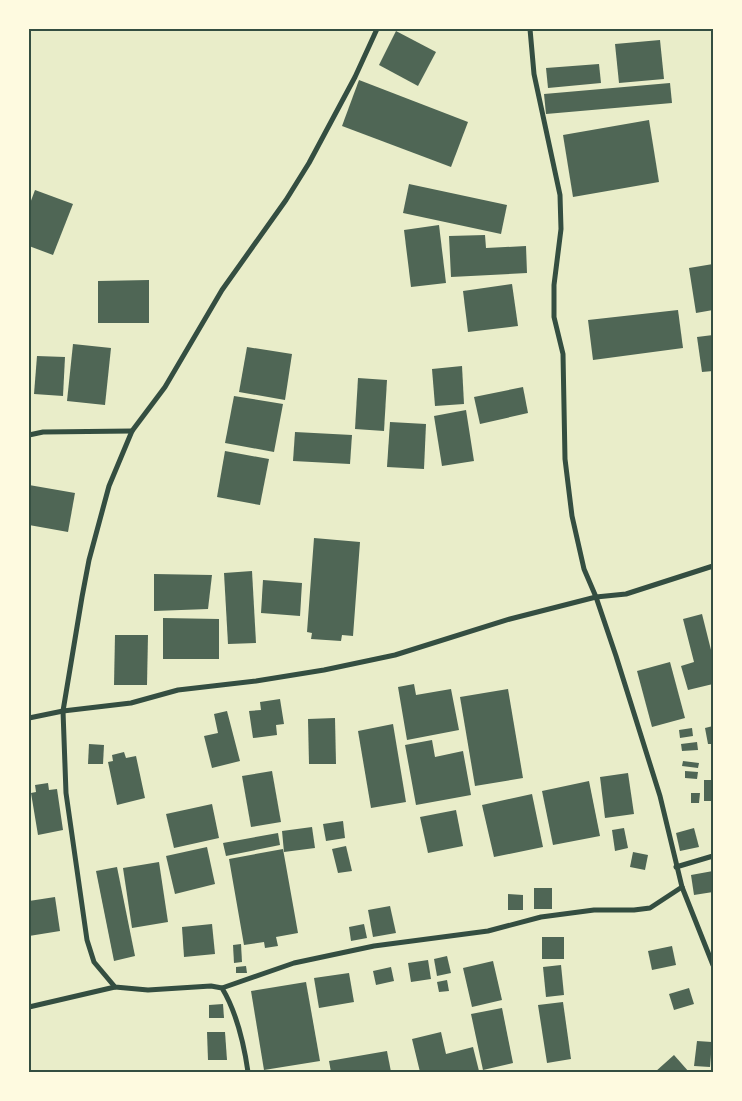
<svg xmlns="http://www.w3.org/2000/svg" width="742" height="1101" font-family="'Asap Condensed',sans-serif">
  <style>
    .building { fill: #4f6655 }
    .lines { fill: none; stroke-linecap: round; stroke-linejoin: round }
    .minor { stroke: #344e41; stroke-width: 5 }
    .neatline { fill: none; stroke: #344e41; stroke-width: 2 }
  </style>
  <rect width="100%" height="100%" fill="#e9edc9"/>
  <!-- building -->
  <g class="building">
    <polygon points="396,31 436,52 418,86 379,65"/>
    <polygon points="660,40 664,79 619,83 615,44"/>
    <polygon points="599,64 601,83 548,88 546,68"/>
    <polygon points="359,80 468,122 451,167 342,126"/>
    <polygon points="670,83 672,103 546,114 544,94"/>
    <polygon points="649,120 659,182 573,197 563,135"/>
    <polygon points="409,184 507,205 501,234 403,213"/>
    <polygon points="35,190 73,204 53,255 29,246 29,206"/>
    <polygon points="439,225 446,283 411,287 404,230"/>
    <polygon points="485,235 486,248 526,246 527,273 451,277 449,236"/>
    <polygon points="713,264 713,310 696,313 689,268"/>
    <polygon points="149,280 149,323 98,323 98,281"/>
    <polygon points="512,284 518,326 468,332 463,291"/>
    <polygon points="678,310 683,348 593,360 588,320"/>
    <polygon points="713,335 713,371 702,372 697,337"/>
    <polygon points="73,344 111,348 105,405 67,401"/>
    <polygon points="247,347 292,354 285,400 239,392"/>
    <polygon points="37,356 65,357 63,396 34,394"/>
    <polygon points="462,366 464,404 435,406 432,369"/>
    <polygon points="358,378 387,380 384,431 355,429"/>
    <polygon points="523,387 528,413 480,424 474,397"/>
    <polygon points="234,396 283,404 274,452 225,443"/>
    <polygon points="466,410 474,461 442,466 434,416"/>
    <polygon points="390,422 426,424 424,469 387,467"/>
    <polygon points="295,432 352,435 350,464 293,461"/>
    <polygon points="225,451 269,459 260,505 217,497"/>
    <polygon points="29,485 75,493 68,532 29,525"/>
    <polygon points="314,538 360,542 353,636 342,635 341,641 311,639 312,633 307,632"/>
    <polygon points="252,571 256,643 228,644 224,573"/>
    <polygon points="154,574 212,575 208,609 154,611"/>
    <polygon points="263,580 302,583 300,616 261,613"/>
    <polygon points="702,614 713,658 713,684 688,690 681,666 694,662 683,619"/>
    <polygon points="163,618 219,619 219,659 163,659"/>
    <polygon points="115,635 148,635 147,685 114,685"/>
    <polygon points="670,662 685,718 652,727 637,671"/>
    <polygon points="414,684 416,695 451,689 459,730 407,740 398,687"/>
    <polygon points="508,689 523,778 475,786 460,697"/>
    <polygon points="280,699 284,724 276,725 277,735 253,738 249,711 261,710 260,702"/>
    <polygon points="227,711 240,761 212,768 204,736 218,733 214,714"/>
    <polygon points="335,718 336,764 309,764 308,719"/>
    <polygon points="393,724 406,802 371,808 358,731"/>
    <polygon points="713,726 713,744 708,744 705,728"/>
    <polygon points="692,728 693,736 680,738 679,730"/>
    <polygon points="432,740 435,757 463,751 471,795 416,805 405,745"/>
    <polygon points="697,742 698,750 682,751 681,744"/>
    <polygon points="89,744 104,745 103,764 88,764"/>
    <polygon points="124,752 126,758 136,756 145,798 117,805 108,762 113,761 112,755"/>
    <polygon points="683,761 699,763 698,768 682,766"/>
    <polygon points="272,771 281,822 251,827 242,776"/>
    <polygon points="685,771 698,772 697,779 685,778"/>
    <polygon points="628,773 634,814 605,818 600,777"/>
    <rect x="704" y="780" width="9" height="21"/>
    <polygon points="589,781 600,836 553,845 542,791"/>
    <polygon points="48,783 49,790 57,789 63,830 38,835 31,793 36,792 35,785"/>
    <polygon points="691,793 700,793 699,803 691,803"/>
    <polygon points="532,794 543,847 494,857 482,805"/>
    <polygon points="212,804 219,838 174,848 166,814"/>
    <polygon points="456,810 463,846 428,853 420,817"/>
    <polygon points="343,821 345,838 326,841 323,824"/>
    <polygon points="312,827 315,848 284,852 282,831"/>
    <polygon points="624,828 628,848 615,851 612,830"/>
    <polygon points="694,828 699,847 680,851 676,833"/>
    <polygon points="278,833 280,845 226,856 223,843"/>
    <polygon points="346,846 352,871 338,873 332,849"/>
    <polygon points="207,847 215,884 175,894 166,856"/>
    <polygon points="283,849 298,933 276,937 278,946 265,948 264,942 244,945 229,859"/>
    <polygon points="633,852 648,855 645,870 630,867"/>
    <polygon points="159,862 168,922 132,928 123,868"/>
    <polygon points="117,867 135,956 114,961 96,871"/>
    <polygon points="713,871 713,892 694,895 691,875"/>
    <rect x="534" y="888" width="18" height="21"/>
    <polygon points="508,894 523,895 523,910 508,910"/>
    <polygon points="55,897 60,931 29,936 29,901"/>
    <polygon points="390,906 396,933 373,937 368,910"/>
    <polygon points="212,924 215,954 184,957 182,927"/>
    <polygon points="364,924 367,938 351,941 349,927"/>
    <rect x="542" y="937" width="22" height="22"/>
    <polygon points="241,944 242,962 234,963 233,945"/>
    <polygon points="672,946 676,965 652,970 648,951"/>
    <polygon points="447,956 451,973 437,976 434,959"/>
    <polygon points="428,960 431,979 411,982 408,963"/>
    <polygon points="493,961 502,1000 472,1007 463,968"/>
    <polygon points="561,965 564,995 546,997 543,967"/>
    <polygon points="246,966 247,973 236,973 236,967"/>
    <polygon points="391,967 394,981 376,985 373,971"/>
    <polygon points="349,973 354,1002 319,1008 314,978"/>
    <polygon points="447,980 449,991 439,992 437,982"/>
    <polygon points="306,982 320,1061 264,1070 251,991"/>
    <polygon points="689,988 694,1004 674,1010 669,994"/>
    <polygon points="563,1002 571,1059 547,1063 538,1005"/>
    <polygon points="223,1004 224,1018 209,1018 209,1005"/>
    <polygon points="502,1008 513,1063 483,1070 471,1014"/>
    <polygon points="207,1032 225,1032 227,1060 208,1060"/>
    <polygon points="441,1032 446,1054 473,1047 479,1071 420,1072 412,1039"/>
    <polygon points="697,1041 712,1042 710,1067 694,1066"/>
    <polygon points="387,1051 391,1072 331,1072 329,1061"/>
    <polygon points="674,1055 689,1072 655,1072"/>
  </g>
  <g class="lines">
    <!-- minor -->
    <g class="minor">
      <polyline points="530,29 534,74 560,195 561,229 554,285 554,317 563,354 565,459 572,516 584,569 596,597 616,656 660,796 682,887 713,965"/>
      <polyline points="29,435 43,432 132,431"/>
      <polyline points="29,718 63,711 131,703 178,690 256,681 324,670 395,655 510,619 596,597 626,594 713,566"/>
      <polyline points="676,867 713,856"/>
      <polyline points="222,988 294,963 374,946 488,931 541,917 594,910 634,910 650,908 682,887"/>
      <polyline points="29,1007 115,987"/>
      <path d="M248,1072C244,1044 237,1013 222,988L211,986L148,990L115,987L94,962L87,940L66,793L63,711L82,597L89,560L109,486L132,431L165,387L222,290L286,200L309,163L355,77L377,29"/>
    </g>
  </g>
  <!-- border -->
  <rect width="742" height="1101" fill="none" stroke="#fefae0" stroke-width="60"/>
  <rect x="30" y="30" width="682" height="1041" class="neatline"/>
</svg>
